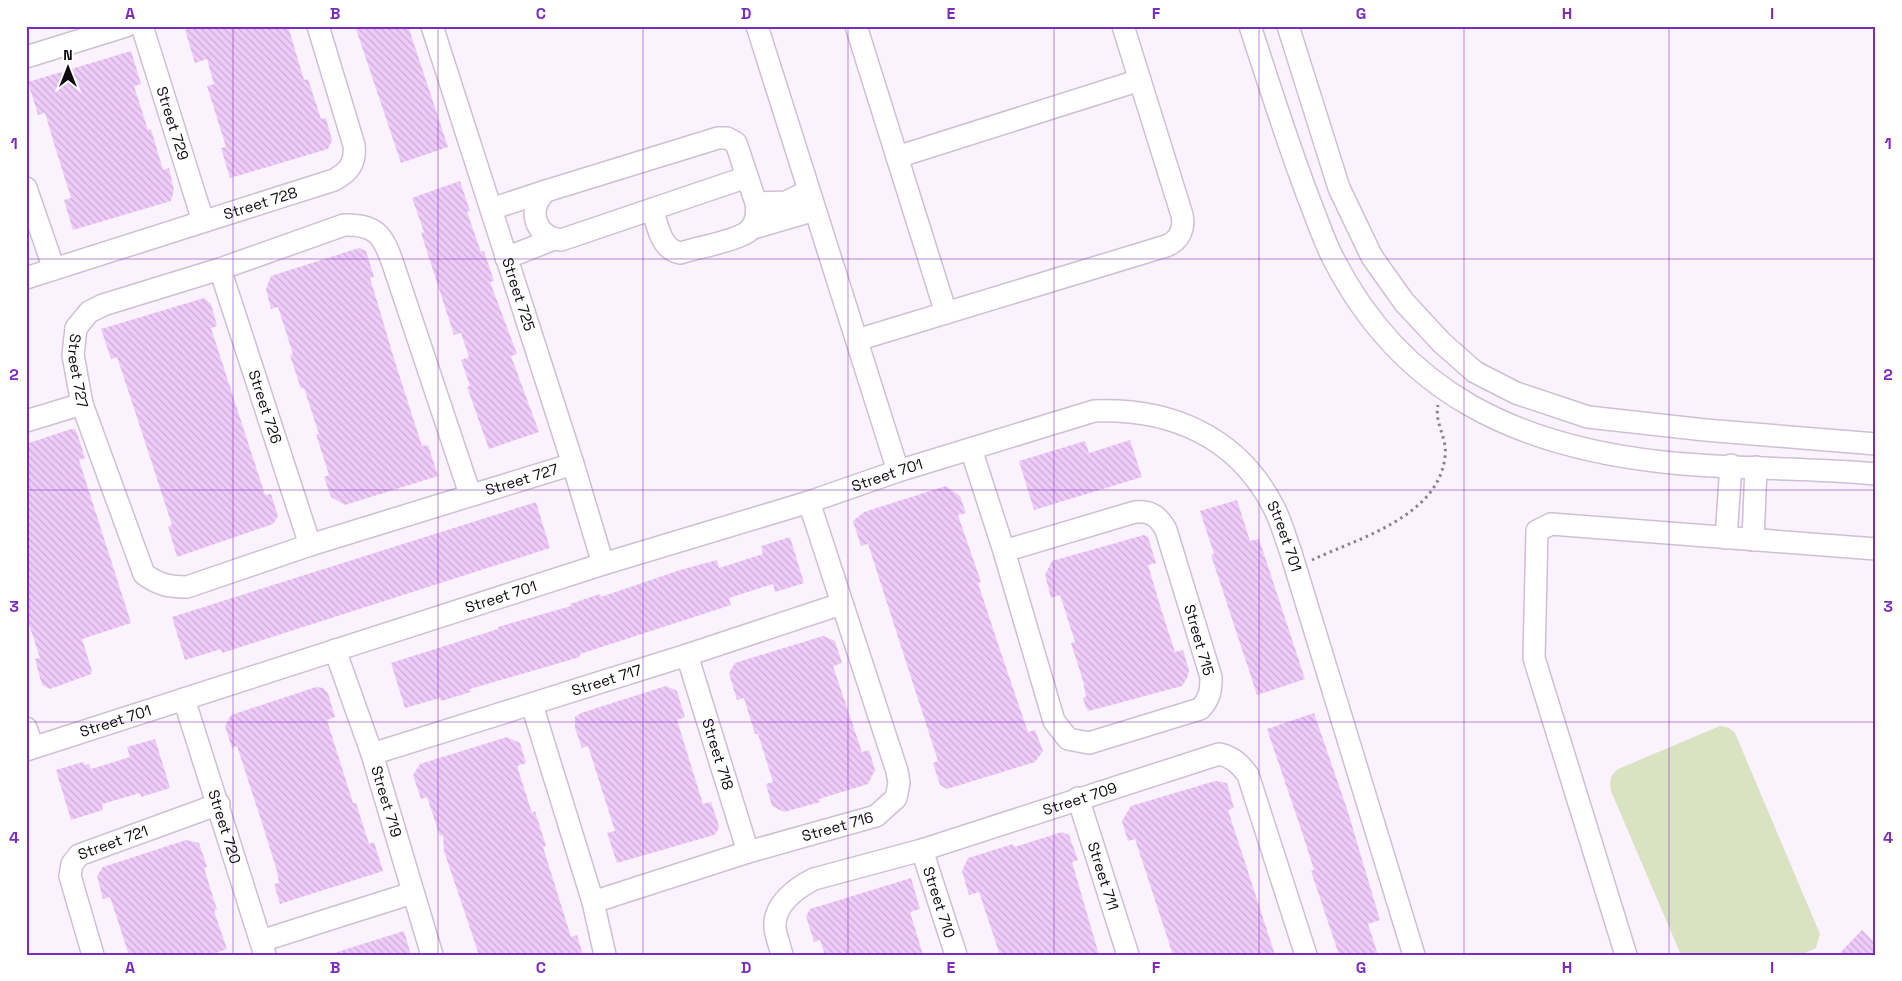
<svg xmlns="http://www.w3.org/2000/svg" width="1902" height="981" font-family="'Space Grotesk',sans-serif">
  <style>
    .grass { fill: #d9e3c1 }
    .building { fill: url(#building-back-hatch) }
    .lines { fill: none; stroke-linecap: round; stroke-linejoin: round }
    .minor-casing { stroke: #d0bed5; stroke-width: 24 }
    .path { stroke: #89828b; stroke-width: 3; stroke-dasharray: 2.5 4; stroke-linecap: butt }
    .minor { stroke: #fff; stroke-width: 21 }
    .grid { fill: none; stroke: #7b2cbf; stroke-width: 1; stroke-opacity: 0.55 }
    .labels { text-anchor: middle; stroke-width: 4; stroke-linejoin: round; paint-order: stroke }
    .street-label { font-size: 15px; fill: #100911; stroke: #fff }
    .neatline { fill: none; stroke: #7b2cbf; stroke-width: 2 }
    .grid-label { font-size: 16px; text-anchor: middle; font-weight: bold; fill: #7b2cbf }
  </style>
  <defs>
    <pattern id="building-back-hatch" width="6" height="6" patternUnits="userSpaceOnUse" patternTransform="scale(1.25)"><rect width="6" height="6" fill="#eecbf9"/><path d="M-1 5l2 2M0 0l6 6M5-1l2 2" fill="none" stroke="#cbadd4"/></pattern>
  </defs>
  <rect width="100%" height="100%" fill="#faf2fc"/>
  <!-- grass -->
  <path class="grass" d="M1720,726L1729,728L1735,733L1820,934L1816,948L1801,955H1681L1611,791C1609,781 1610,776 1618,769Z"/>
  <!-- building -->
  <g class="building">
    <polygon points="197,26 288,26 304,80 308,79 321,119 326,118 332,140 328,149 230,178 221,148 226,147 207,86 214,84 207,59 195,63 185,30"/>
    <polygon points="355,26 408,26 448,147 401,163"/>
    <polygon points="131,51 141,84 134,86 148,130 151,129 163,170 169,168 174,190 171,201 73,230 64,200 71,198 56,150 45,113 38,115 28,82"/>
    <polygon points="460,181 470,211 467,212 481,252 484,251 494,281 490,282 517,354 511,356 539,432 489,449 467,387 470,386 461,360 469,357 461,333 454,335 421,233 424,232 412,198"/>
    <polygon points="359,248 366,251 374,277 370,278 396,365 422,446 428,445 438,476 345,505 331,497 324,477 329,475 316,434 319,434 304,388 301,389 290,355 293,354 278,307 271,309 266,289 271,276"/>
    <polygon points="204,298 211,304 217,326 211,328 265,495 271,494 278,516 273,524 177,557 168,526 172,525 131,399 117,357 111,359 101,329"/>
    <polygon points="71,429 75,429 77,433 85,458 79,460 131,623 82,639 92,671 91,674 50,689 42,685 35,659 40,658 26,615 26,444"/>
    <polygon points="1130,440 1142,477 1034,510 1019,461 1085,441 1089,453"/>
    <polygon points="946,486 960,496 966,513 958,515 981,582 978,583 1001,653 1028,732 1035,730 1043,751 1035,762 947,789 940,785 933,763 938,761 868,544 861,546 853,521 864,512"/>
    <polygon points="1237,500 1250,541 1259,539 1305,679 1257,695 1211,555 1214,554 1200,511"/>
    <polygon points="536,502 550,548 222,653 221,649 185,660 172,617"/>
    <polygon points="1144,535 1148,537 1156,563 1148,565 1162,612 1175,652 1183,650 1189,670 1187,678 1182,686 1089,711 1086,708 1083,698 1086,697 1083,681 1071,643 1075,642 1060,595 1051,598 1045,575 1052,561"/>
    <polygon points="790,537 804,583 775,592 773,584 729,598 731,605 580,654 580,657 470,689 471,692 441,701 440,698 405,708 391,663 498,629 498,627 571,606 570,604 600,594 601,597 680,570 717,560 719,568 763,554 761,546"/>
    <polygon points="823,636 835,641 842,663 833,666 862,752 869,750 875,770 868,784 819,799 820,802 784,812 772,806 766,784 773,782 758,734 755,734 744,698 737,700 729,673 735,663"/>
    <polygon points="666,686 677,691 685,717 677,720 703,804 711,802 719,826 718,830 714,835 617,863 607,833 615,831 588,746 582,748 575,728 575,717 581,713"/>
    <polygon points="316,687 323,688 328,693 335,717 327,720 342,768 353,803 356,803 369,844 374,842 383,871 280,904 274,884 279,883 277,871 263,826 237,746 232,748 225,726 231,715"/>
    <polygon points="1314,713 1348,812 1380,920 1368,924 1378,955 1339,955 1311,871 1314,870 1303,835 1267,729"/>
    <polygon points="507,737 520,743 526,763 517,766 532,813 535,811 546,846 543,847 571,937 577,935 583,955 479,955 444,851 443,835 440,836 427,797 421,799 413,775 420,764"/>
    <polygon points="155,739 170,788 141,797 140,793 102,804 103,810 71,820 56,770 83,762 84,765 89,764 91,769 130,757 127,747"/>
    <polygon points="1215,781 1227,783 1234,808 1228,810 1275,955 1173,955 1135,839 1128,841 1122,821 1131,806"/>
    <polygon points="1062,832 1069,835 1078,860 1072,862 1099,955 1000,955 979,892 969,895 962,871 968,858 1013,844 1014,847"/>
    <polygon points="186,840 199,843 207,867 204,868 217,910 214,911 227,949 210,955 129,955 110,897 103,899 97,876 103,867"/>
    <polygon points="911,878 920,909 910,912 923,955 825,955 820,940 814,942 806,916 810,909"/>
    <polygon points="1862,930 1876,944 1876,955 1838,955"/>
    <polygon points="404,931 411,955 338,955 337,952"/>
  </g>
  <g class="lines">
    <defs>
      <g id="minor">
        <path id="s1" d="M142,26L203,221"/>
        <path id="s2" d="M432,26L573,464L603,564"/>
        <polyline points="757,26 898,471"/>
        <polyline points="856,26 946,313"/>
        <path d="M1250,26C1270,87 1289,148 1312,207C1319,225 1325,243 1334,260C1403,394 1518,446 1663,462C1733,470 1805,467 1876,474"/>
        <polyline points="1288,26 1339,188 1372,257 1404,302 1442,343 1475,372 1516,393 1588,417 1705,430 1876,444"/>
        <polyline points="26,57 126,26"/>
        <polyline points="897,157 1140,80"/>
        <polyline points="26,188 54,269"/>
        <polyline points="756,203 786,202 809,191"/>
        <polyline points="491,209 546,191"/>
        <path d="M652,209C658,225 660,249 680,253C699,247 727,243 744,234C755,229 758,215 756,203L736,143L727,138H718L546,191C526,209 535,237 561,240L747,177"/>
        <polyline points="750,229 815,210"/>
        <polyline points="506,258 554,239"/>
        <path id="s3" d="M220,269L310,545"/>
        <path id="s4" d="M26,278L334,180C349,172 356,163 354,145L318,26"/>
        <path d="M857,340L1166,246C1179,241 1185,229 1182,215L1123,26"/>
        <polyline points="26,421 82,404"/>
        <path d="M971,449L1004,551L1054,721L1068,739L1089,743L1200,709C1210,699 1211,690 1211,677L1166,530C1159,517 1151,510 1135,512L1004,551"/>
        <path id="s5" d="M470,494L393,264C383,235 376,224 344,225L220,269L103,305L89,312L76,328L73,355L82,404L144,574C159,585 169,587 187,587L310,545L573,464"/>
        <polyline points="1726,538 1731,465"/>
        <polyline points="1753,540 1756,467"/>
        <path id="s6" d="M335,650L372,754L432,955"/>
        <path id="s7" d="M687,655L748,852"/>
        <path id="s8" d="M184,699L265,955"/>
        <polyline points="532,705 593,902 605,955"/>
        <polyline points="26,728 33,747"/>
        <path id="s9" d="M26,750L603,564L809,502L898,471L1094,411C1170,408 1237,436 1273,506C1281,520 1285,537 1291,553L1414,955"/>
        <path id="s10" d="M372,754L687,655L841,604"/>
        <path id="s11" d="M1078,798L1128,955"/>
        <path id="s12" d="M922,850L956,955"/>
        <path id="s13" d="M593,902L748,852L876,816L896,798L899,783L897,771L809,502"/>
        <polyline points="261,941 412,893"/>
        <path id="s14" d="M93,955L70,876L72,864L79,855L219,804"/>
        <path id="s15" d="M782,955C780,946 776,937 775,928C773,905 796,888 814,879L922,850L1219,754C1233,757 1240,764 1248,775L1306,955"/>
        <polyline points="1626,955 1534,658 1537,531 1551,524 1876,549"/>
      </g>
    </defs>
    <!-- minor casing -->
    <use href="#minor" class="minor-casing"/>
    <!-- path -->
    <path class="path" d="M1312,560C1359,538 1438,517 1445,457C1448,438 1434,424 1438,405"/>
    <!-- minor -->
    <use href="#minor" class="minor"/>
  </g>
  <!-- grid -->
  <path class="grid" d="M233,26V955M438,26V955M643,26V955M848,26V955M1054,26V955M1259,26V955M1464,26V955M1669,26V955M26,259H1876M26,490H1876M26,722H1876"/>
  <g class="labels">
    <!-- street labels -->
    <g class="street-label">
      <text dy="5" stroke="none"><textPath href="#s1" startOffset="102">Street 729</textPath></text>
      <text dy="5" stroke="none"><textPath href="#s4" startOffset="246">Street 728</textPath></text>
      <text dy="5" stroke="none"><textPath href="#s2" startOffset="282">Street 725</textPath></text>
      <text dy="5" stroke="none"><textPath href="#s5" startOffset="646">Street 727</textPath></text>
      <text dy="5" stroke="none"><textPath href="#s3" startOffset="145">Street 726</textPath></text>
      <text dy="5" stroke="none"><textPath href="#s9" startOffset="904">Street 701</textPath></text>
      <text dy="5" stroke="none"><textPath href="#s5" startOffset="1258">Street 727</textPath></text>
      <text dy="5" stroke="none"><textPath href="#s9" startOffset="1368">Street 701</textPath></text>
      <text dy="5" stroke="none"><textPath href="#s9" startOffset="499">Street 701</textPath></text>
      <text transform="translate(1199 640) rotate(74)" y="5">Street 715</text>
      <text dy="5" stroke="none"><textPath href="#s10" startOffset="246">Street 717</textPath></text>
      <text dy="5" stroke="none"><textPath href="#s9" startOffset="94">Street 701</textPath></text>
      <text dy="5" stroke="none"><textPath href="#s7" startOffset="104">Street 718</textPath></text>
      <text dy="5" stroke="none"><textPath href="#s15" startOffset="372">Street 709</textPath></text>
      <text dy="5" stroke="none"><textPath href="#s6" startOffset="160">Street 719</textPath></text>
      <text dy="5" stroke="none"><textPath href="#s13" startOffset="256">Street 716</textPath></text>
      <text dy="5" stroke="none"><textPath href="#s8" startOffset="134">Street 720</textPath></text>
      <text dy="5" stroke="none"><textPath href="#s14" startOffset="142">Street 721</textPath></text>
      <text dy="5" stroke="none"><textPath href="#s11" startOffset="82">Street 711</textPath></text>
      <text dy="5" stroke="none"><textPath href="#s12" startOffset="55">Street 710</textPath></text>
    </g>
  </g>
  <!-- border -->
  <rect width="1902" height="981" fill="none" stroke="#ffffff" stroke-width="55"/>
  <!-- north arrow -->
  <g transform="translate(68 68)" stroke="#ffffff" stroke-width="4" paint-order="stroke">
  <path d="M0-4L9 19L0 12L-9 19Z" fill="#100911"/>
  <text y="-8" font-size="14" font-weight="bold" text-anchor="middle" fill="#100911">N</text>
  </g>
  <rect x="28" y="28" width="1846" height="926" class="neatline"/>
  <g class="grid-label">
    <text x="130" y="19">A</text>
    <text x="335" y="19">B</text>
    <text x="541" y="19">C</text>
    <text x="746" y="19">D</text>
    <text x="951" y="19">E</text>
    <text x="1156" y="19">F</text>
    <text x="1361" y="19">G</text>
    <text x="1567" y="19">H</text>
    <text x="1772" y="19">I</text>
    <text x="14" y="149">1</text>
    <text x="1888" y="149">1</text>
    <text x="14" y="380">2</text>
    <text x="1888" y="380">2</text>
    <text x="14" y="612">3</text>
    <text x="1888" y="612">3</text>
    <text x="14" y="843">4</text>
    <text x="1888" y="843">4</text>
    <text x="130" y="973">A</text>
    <text x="335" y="973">B</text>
    <text x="541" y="973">C</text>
    <text x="746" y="973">D</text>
    <text x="951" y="973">E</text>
    <text x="1156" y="973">F</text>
    <text x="1361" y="973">G</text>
    <text x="1567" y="973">H</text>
    <text x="1772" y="973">I</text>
  </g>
</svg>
